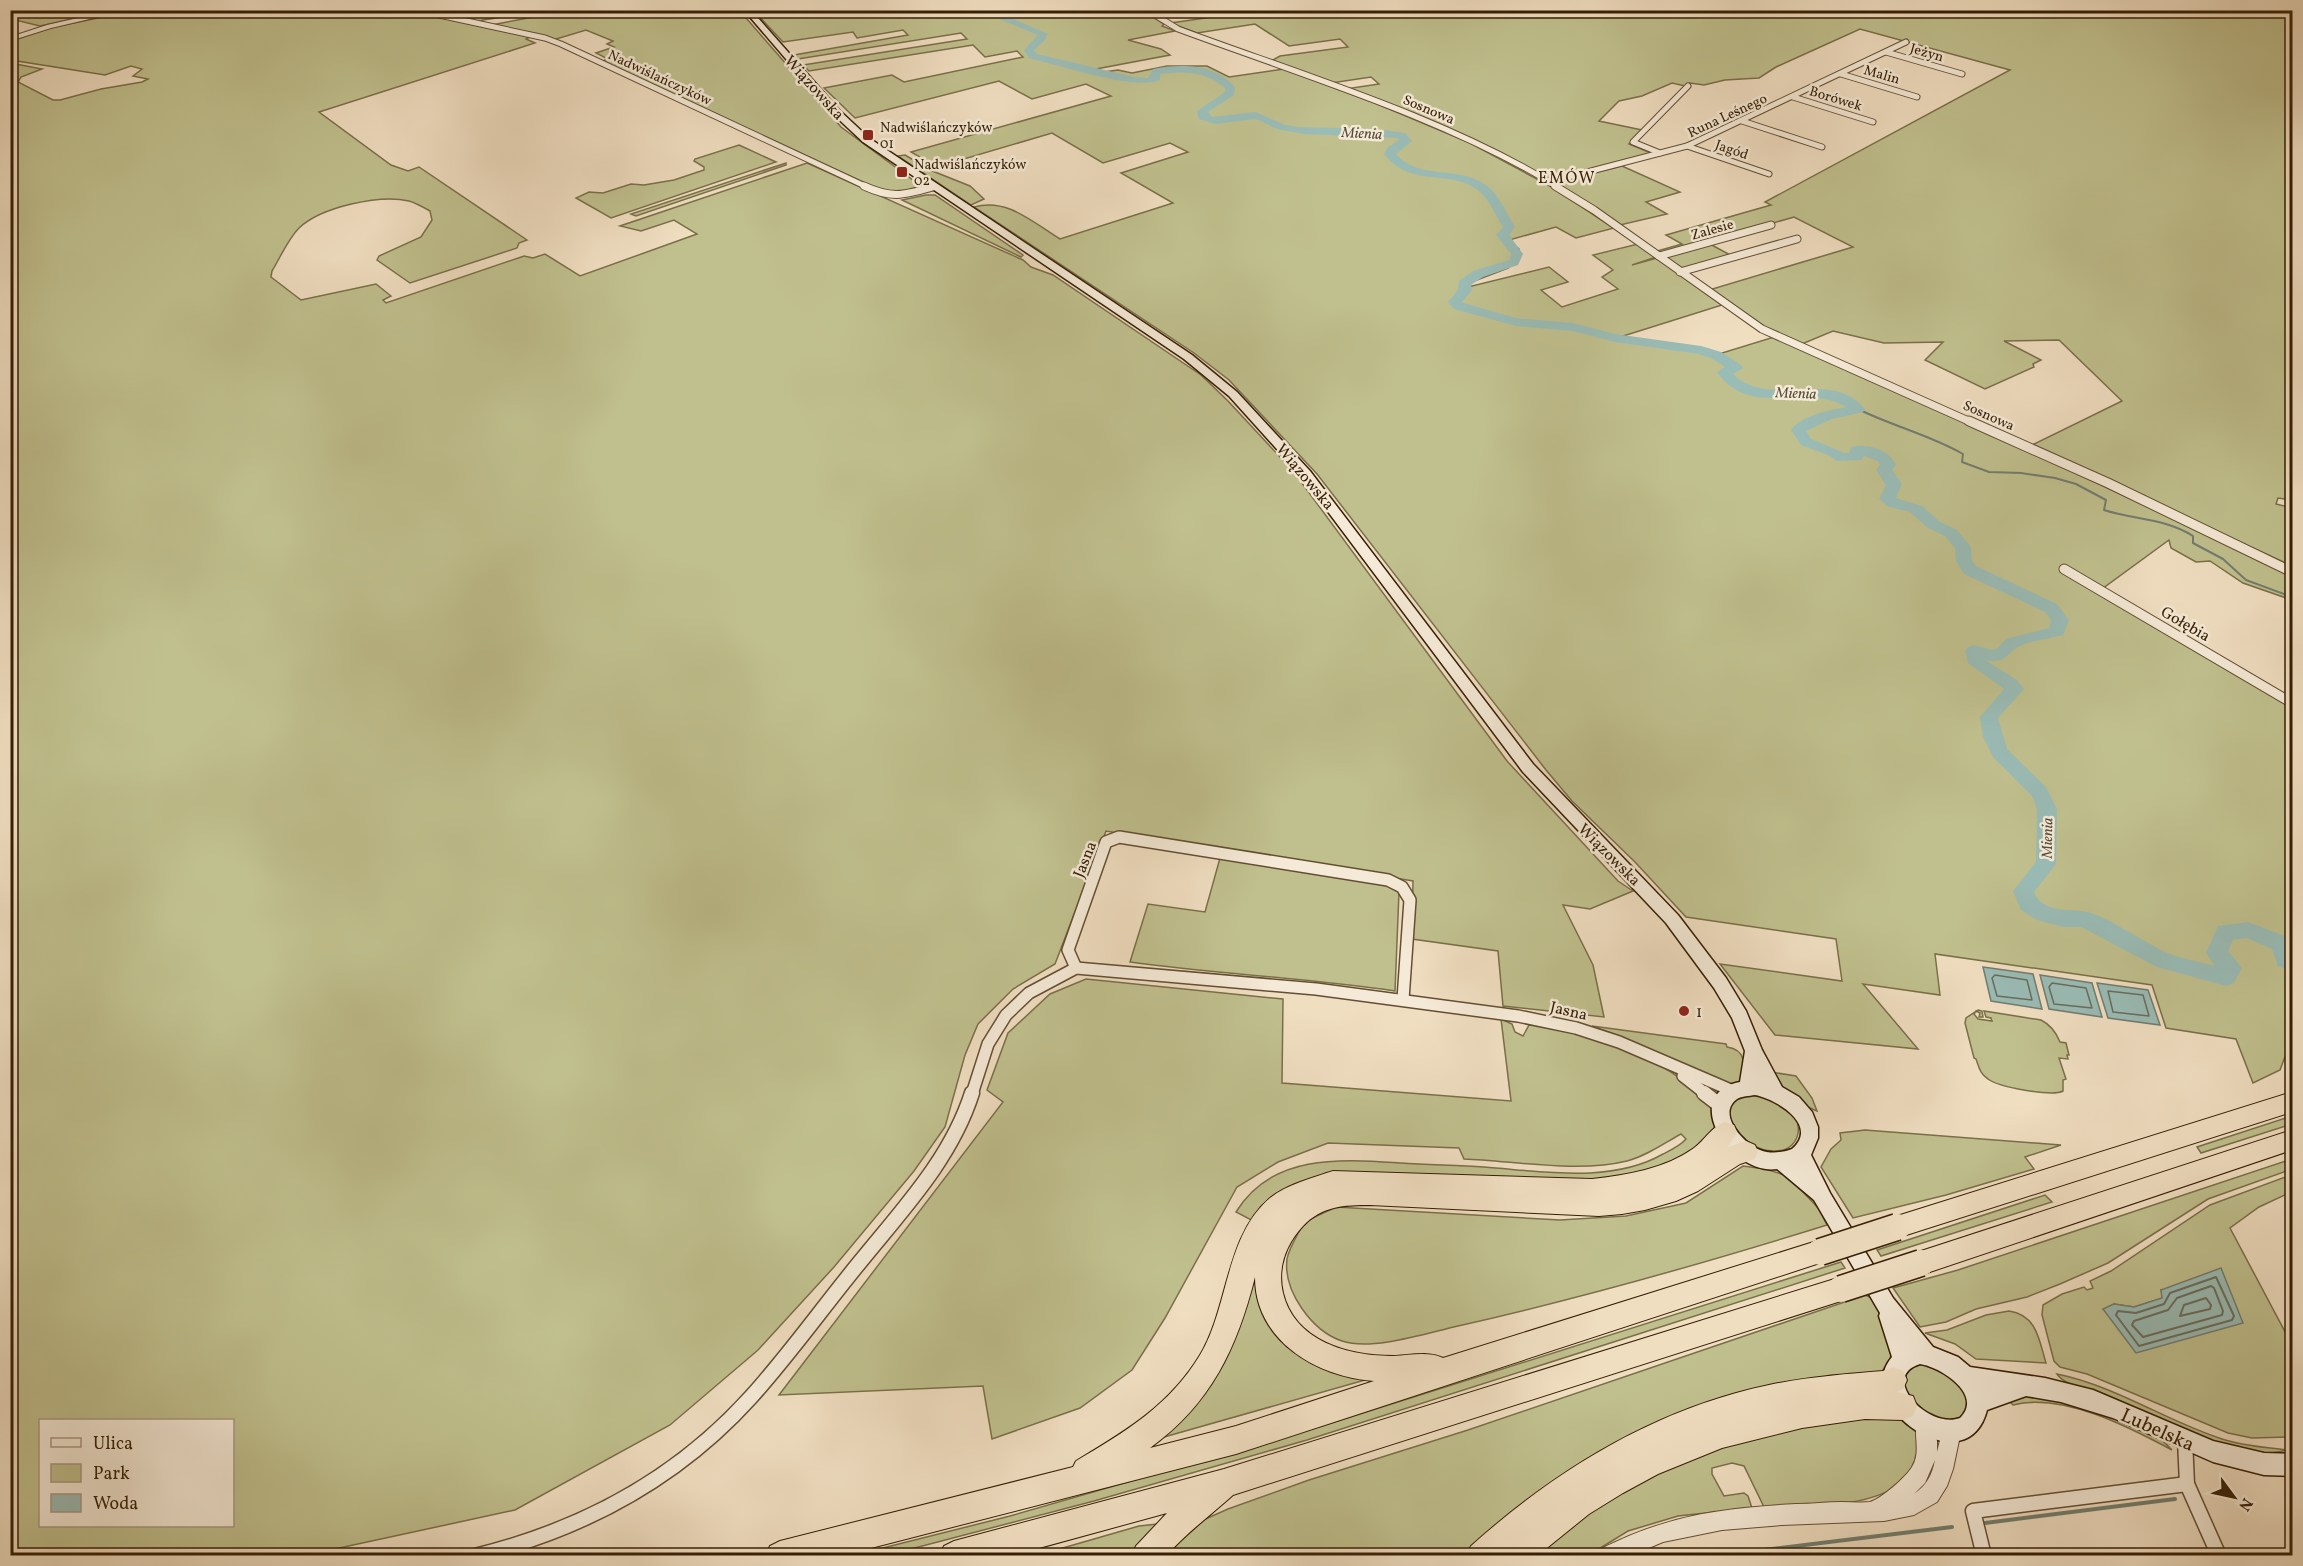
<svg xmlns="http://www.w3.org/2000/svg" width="2303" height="1566" font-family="Vollkorn,serif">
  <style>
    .green { fill: #c0c08e; stroke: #7a6f49; stroke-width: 1.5; fill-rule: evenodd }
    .water { fill: #9abcb6; stroke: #727d6f; stroke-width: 1.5 }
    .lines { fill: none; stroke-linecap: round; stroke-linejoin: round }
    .shore-far1 { stroke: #686d5d; stroke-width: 1.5 }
    .shore { stroke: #686d5d; stroke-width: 2 }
    .stream-far1 { stroke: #727d6f; stroke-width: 2 }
    .stream { stroke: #727d6f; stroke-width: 4 }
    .river { fill: #9abcb6; fill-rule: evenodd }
    .minor-far4-casing { stroke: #644e33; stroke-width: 7 }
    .minor-far3-casing { stroke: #644e33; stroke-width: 9 }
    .minor-far2-casing { stroke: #644e33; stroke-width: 11 }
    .minor-far1-casing { stroke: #644e33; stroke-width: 14 }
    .minor-casing { stroke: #644e33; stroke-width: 17 }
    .tertiary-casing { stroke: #644e33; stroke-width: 2 }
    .secondary-casing { stroke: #351e04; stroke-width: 3 }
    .motorway-casing { stroke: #351e04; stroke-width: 2 }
    .minor-far4 { stroke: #f5ead7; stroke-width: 5 }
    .minor-far3 { stroke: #f5ead7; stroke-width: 7 }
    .minor-far2 { stroke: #f5ead7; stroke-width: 9 }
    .minor-far1 { stroke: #f5ead7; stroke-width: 11 }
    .minor { stroke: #f5ead7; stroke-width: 14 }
    .tertiary { fill: #f5ead7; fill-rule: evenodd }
    .secondary { fill: #f5ead7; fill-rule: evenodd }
    .motorway { fill: #f0dec1; fill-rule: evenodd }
    .motorway-bridge-casing { stroke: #351e04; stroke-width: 29; stroke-linecap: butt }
    .motorway-bridge { stroke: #f0dec1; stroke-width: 26 }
    .poi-dot { fill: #8f2418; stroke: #f5ead7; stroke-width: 2 }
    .labels { text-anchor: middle; stroke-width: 5; stroke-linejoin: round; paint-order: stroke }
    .far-street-label { font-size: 14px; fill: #351e04; stroke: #f5ead7 }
    .far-poi-label { font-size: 14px; fill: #351e04; stroke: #f5ead7; text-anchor: start }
    .far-water-label { font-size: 15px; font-style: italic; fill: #534d39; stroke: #f5ead7 }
    .street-label { font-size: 16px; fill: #351e04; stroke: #f5ead7 }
    .far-quarter-label { font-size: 16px; letter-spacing: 1.5px; fill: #351e04; stroke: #f5ead7 }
    .poi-label { font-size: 16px; fill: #351e04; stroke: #f5ead7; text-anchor: start }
    .near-street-label { font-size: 20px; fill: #351e04; stroke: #f5ead7 }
  </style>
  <rect width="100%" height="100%" fill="#f0dec1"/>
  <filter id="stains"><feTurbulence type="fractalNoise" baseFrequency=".00333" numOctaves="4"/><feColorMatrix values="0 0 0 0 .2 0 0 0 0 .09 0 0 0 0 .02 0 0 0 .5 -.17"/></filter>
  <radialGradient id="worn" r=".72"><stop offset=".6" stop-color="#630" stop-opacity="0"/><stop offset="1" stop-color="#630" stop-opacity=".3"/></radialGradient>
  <!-- green -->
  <g class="green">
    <polygon points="77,10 91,15 40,26 11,19 10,11 13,10"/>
    <polygon points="1222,10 2292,11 2292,500 2278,498 2276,504 2292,508 2292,566 2032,445 2122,401 2059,340 2004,341 2041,360 2033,364 2034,367 1985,389 1925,360 1943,342 1884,343 1833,331 1802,344 1765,328 1709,290 1853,247 1794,217 1662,255 1657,251 1682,244 1666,235 1771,205 1765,202 2010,70 1860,29 1776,67 1759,78 1725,80 1704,85 1690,83 1685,86 1672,83 1642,96 1619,101 1599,121 1642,130 1629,144 1651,153 1549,180 1473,141 1345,89 1379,84 1371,77 1331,83 1271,61 1280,56 1348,47 1340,39 1289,46 1255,24 1197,33 1170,23 1227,15"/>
    <path d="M132,11H410L530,37L526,39L535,43L319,112L391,165L408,171L419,167L527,240L519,243L517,248L410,283L377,260L379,256L421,237L432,220L430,211C423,207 416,203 409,201C380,194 321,207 299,228C288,239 280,258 272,271L271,277L301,300L376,284L391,296L383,300L386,303L524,256L533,258L545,254L580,276L697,234L674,220L641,231L620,226L807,163L1023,260L1031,267L1053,275L1201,375L1228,401L1293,471L1507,761L1618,881L1633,891L1590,909L1563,905L1593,965L1604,1017L1503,1006L1498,951L1412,939L1413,881L1106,831L1055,964L1013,989L978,1024L965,1055L945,1127L914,1171L834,1267L758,1350L670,1425L515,1510L307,1555H11L10,63L42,69L21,77L18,82L53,100H60L101,89L142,82L148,79L133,76L142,69L131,66L105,75L11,60V41L49,28ZM40,1420H232V1526H40Z"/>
    <polygon points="423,11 740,11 841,127 921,186 918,189 896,192 878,189 602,61 608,59 596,53 614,47 607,44 613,41 586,30 553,40 491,25 544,15 536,12 483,20 478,22"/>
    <path d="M754,11H1144L1164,24L1162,26L1175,31L1128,40L1161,49L1170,55L1096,69L1104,72L1118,70L1132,73L1167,66H1207L1229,77L1284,69L1375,103L1470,143L1548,185L1614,228L1576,238L1556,227L1509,240L1519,249V260L1508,268L1469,283L1468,287L1549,267L1568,282L1541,290L1562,307L1618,289L1602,277L1613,270L1593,255L1638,244L1656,257L1632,265L1657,258L1722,305L1620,337L1708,349L1719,354L1774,337L2025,449L2292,575V600L2243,583L2210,561L2196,562L2171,548L2169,540L2102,589L2292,706V1038L2280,1070L2253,1083L2236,1039L2166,1028L2152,985L1935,954L1940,995L1863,984L1918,1049L1775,1035L1720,964L1842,981L1836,939L1686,917L1635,862L1572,801L1546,770L1317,474L1229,380L1194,353L974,207C1008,198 1032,222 1060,239L1173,203L1121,173L1188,152L1170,143L1103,163L1052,133L937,167L911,152L1111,96L1086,84L1032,99L999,81L855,118L824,88L892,75L904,82L1023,57L1017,51L985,57L973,45L809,71L803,65L967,39L961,33L798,59L794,55L908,35L903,30L857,38L853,32L783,42Z"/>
    <polygon points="739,145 776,162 611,218 576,198 589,192 603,193 631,184 644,185 674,180 704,170 704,167 694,161 695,159"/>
    <polygon points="905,155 930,170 970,186 984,199 971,205 898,156"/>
    <polygon points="786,163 786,165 636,216 631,214"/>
    <polygon points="1622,166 1680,192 1646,202 1667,214 1620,225 1554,183"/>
    <polygon points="926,195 935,195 1023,255 1021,257 902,200"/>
    <polygon points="1710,244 1732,256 1682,271 1664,257"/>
    <path d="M1220,858L1393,886L1399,892L1395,991C1307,978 1218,974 1130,962L1148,904L1205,912Z"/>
    <path d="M1086,979L1283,999L1282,1083L1511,1101L1501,1019L1512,1024L1515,1032L1523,1036L1529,1025C1563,1025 1638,1050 1666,1069C1684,1079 1698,1094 1713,1107L1715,1132L1704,1143L1660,1168L1602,1182L1349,1174L1255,1222L1236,1212C1272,1153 1342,1159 1401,1163C1429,1165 1456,1165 1484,1167C1541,1171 1611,1184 1663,1154C1671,1150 1680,1146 1686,1139L1681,1134C1663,1144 1646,1156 1627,1161C1578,1173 1515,1161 1464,1159L1459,1148L1328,1143L1278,1162L1237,1187L1165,1318L1132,1370L1080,1408L992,1439L983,1386L779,1395L1003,1102L987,1090L1008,1033L1050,994Z"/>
    <path d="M1978,1010L1982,1011L1983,1017H1979L1980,1013L1976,1011L1974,1014L1978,1019L1992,1021L1991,1018L1986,1017L1984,1011L2041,1020C2051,1025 2056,1032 2060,1042L2066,1043L2069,1055H2067L2068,1059L2059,1058L2066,1079L2063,1080V1091C2052,1097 1998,1087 1988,1079C1980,1074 1979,1067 1976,1059L1974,1058L1965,1023L1966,1018Z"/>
    <path d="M1592,1026L1726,1044L1727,1047C1747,1050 1745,1065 1741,1081L1729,1084L1622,1037Z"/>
    <path d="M1771,1072L1796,1076L1812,1098L1817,1111C1798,1104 1780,1089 1771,1072Z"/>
    <path d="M1754,1093C1764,1097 1776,1100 1785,1105C1805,1118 1803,1150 1776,1151C1741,1153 1703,1101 1754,1093Z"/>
    <polygon points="2292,1116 2292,1124 2201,1153 2197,1147"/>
    <polygon points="1865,1130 2061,1145 2025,1157 2034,1169 1946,1195 1853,1218 1821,1167 1831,1149 1841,1140 1840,1133"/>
    <polygon points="2292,1159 2292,1169 2208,1199 2108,1263 2060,1284 2027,1297 1976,1309 1946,1322 1920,1327 1893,1288 1958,1270"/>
    <path d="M1743,1166L1765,1169L1788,1176L1819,1209L1827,1225C1705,1263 1582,1298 1458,1326C1427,1333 1372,1351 1342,1341C1312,1331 1283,1291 1287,1259C1289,1247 1299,1233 1304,1222L1336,1207L1560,1220L1626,1216L1686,1203Z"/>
    <path d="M2288,1176L2292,1178V1198L2289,1193L2259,1207L2230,1228L2292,1345V1437L2252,1438L2228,1433L2087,1374L2060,1367L2054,1361L2042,1315L2043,1305L2062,1294L2084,1287L2087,1290L2093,1288L2090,1281L2111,1271L2210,1205ZM2161,1290L2243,1323L2104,1309L2114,1304L2134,1307L2163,1298Z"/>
    <polygon points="2045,1195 2052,1202 1881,1256 1877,1250"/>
    <polygon points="1260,1247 1266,1312 1372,1378 1150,1441 1180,1416"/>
    <polygon points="1841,1262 1845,1268 1307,1440 1094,1501 888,1555 851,1556 1010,1516 1322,1426"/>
    <polygon points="1865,1295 1876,1300 1894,1347 1888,1364 1881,1372 1626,1437 1550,1483 1503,1521 1465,1555 1161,1556 1192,1525 1228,1509 1309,1480 1468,1430"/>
    <path d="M2009,1311C2037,1315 2039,1340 2046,1363L1976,1359L1955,1344L1925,1333L1947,1330L1986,1315Z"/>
    <path d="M1923,1364L1956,1378L1967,1397L1968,1407L1964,1414L1956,1421C1949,1420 1939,1421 1932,1418C1918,1412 1891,1384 1910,1369C1913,1366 1919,1365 1923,1364Z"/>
    <path d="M2057,1374C2116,1386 2166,1421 2222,1439C2243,1446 2264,1447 2286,1450C2270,1455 2256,1454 2240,1450C2191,1439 2146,1411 2099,1392C2085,1387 2065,1386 2057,1374Z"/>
    <path d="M2033,1395L2079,1403L2161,1439L2172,1450C2129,1427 2062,1392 2013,1405L2007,1399Z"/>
    <path d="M1904,1418C1917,1430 1928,1444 1918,1462C1914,1468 1910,1476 1905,1481C1867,1510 1809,1505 1764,1507L1744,1466L1732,1463L1712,1468V1474L1724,1496L1744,1493L1748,1496L1752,1508L1678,1516L1628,1531L1589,1555L1532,1556L1581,1514L1703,1449L1815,1419Z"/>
    <polygon points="1158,1524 1133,1555 1035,1556 1139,1526"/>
  </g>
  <!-- water -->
  <g class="water">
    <polygon points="1983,967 2033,974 2042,1009 1991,1001"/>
    <polygon points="2040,975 2092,983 2102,1017 2049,1009"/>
    <polygon points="2097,983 2148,990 2160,1025 2108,1018"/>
    <polygon points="2221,1268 2243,1323 2136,1353 2103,1309 2114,1304 2134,1307 2162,1298 2161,1290"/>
  </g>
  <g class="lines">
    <!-- shore-far1 -->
    <g class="shore-far1">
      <polygon points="1995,975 2027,980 2032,1000 1997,996 1992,978"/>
      <polygon points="2052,983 2086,988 2092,1008 2054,1004 2049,987"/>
      <polygon points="2108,991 2143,995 2149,1016 2113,1012"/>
    </g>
    <!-- shore -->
    <g class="shore">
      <polygon points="2216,1277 2234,1316 2232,1320 2139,1346 2116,1315 2118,1311 2136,1313 2164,1304 2170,1293"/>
      <polygon points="2211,1286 2214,1288 2223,1311 2222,1315 2143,1337 2132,1325 2134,1321 2168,1310 2177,1298"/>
      <polygon points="2206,1298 2211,1305 2210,1309 2180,1316 2184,1305"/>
    </g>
    <!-- stream-far1 -->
    <path class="stream-far1" d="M1858,409C1892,426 1930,435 1963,454L1962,462L1989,472L2021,473L2055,478L2076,484L2106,500L2104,510C2134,520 2165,518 2193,536V543L2223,559L2246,580L2292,597"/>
    <!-- stream -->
    <g class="stream">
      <polyline points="1985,1523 2175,1499"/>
      <polyline points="1722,1555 1952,1527"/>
    </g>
    <!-- river -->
    <path class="river" d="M1014,10H1028L1011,18L1048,34L1044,41L1034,50L1037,54L1134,77L1148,78L1153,69C1182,63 1215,64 1235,87L1234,95L1208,112L1212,117L1256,112L1285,125L1298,127L1377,129L1405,133L1412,141L1396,154C1420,181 1459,165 1486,185C1499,195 1507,213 1515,227L1509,235L1523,254L1518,265L1483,277L1471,285L1472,290L1462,302L1464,303L1516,318L1573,323L1615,334L1701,346L1721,352L1741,365L1743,368L1733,374C1769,410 1832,367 1865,409L1863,412L1832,419L1806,431L1811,439L1845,453H1849L1851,447C1867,443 1889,449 1896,465L1892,470L1902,484L1896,498L1922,506L1940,522L1957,530L1971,547L1972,561L1976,566L2057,604L2069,620L2063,635C2050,639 2032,640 2020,646C2006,653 2006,665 1985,660L2017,680L2024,689L1998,718L2007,749L2046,787L2057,809L2056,864L2034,892C2042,912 2065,909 2082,911C2104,913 2147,945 2170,954C2184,959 2201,962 2215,966L2206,953L2218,926L2248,922L2290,938L2292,943V972L2278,966L2272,949L2247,938L2233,940L2228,951L2242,968L2234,983L2226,986L2157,967L2081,927H2063L2037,920L2021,910L2013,891L2036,862L2037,809L2032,796L1993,757L1983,737L1980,717L2004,689L1968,663L1965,651L1968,647L1974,645L1992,650L1998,648L2006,639L2049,628L2051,620L2045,612L1964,574L1956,561L1955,548L1945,536L1928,528L1910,512L1889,507L1879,499L1886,485L1876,470L1880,465L1878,461L1864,456L1862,460L1837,461L1828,455L1801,445L1791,430C1803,415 1827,411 1846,407C1805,382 1751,420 1717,372L1725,367L1711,358L1699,354L1615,342L1573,331L1516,326L1454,309L1448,302L1458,290L1459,281L1473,271L1509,260L1511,254L1496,235L1503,227C1495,215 1490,200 1479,191C1451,168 1411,189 1384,154L1388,147L1399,140L1397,138L1304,134L1277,129L1256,119L1215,124L1199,119L1197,111L1225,92V88C1205,71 1185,71 1160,74V80C1136,91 1058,65 1029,58L1024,50L1038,35L997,18Z"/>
    <defs>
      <g id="minor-far4">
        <polyline points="416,10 545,38 561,44 867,187"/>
        <path d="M1147,10L1178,29C1302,75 1446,118 1558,187"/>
        <polyline points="1886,52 1962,74"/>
        <polyline points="1841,74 1917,97"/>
        <polyline points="1793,97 1873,122"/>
        <polyline points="1742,121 1822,147"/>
        <polyline points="1687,146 1769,174"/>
        <polyline points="1660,153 1633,142 1688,86"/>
        <polyline points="1549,182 1687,146 1906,42"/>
      </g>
      <g id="minor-far3">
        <path d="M864,186C892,199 904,195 933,187"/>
        <polyline points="1555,186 1594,210 1762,329 1973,423"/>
        <polyline points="1659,256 1771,225"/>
        <polyline points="1680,272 1797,239"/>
      </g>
      <g id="minor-far2">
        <polyline points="1969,421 2108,483 2292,572"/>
        <polyline points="2064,569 2292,703"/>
      </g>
      <g id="minor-far1">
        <polyline points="1076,968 1068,950 1106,842 1119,837 1388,880 1402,887 1410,900 1403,999"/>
        <polyline points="1683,1076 1706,1094"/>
        <polyline points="972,1094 988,1044 1006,1015 1029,993 1076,968 1316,989 1518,1016 1576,1028 1619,1042 1733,1091"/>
      </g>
      <g id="minor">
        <polyline points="1704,1093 1721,1106"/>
        <polyline points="2185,1440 2187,1484 2219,1556"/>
        <path d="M475,1556C581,1530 677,1479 751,1397C789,1355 823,1307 860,1262C902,1210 951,1159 972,1093"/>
        <polyline points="1984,1556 1973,1511 2187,1484"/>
      </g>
      <g id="tertiary">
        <polygon points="113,10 128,10 51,28 10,41 10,37 47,25"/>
        <path d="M1925,1415L1932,1418L1937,1441V1452L1944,1424L1951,1421L1958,1424L1961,1431L1953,1469L1947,1486L1937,1502L1914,1515L1884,1521L1782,1525L1722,1530L1663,1542L1630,1556H1598L1601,1549C1667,1515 1723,1508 1796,1504C1812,1504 1827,1502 1842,1502C1851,1502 1861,1503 1870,1502C1881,1499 1906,1477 1912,1467C1922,1451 1912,1434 1918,1418ZM1935,1460C1932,1475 1927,1485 1914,1494L1925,1483Z"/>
      </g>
      <path id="secondary" d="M744,10H751L839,110L869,138L1192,355L1237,392L1310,471L1533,764L1678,915L1726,978L1746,1011L1762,1050L1782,1087L1799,1097L1812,1112L1818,1127V1138L1811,1155L1830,1193L1893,1298L1933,1347L1958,1357L1970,1367L2045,1378L2093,1390L2213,1441L2264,1453L2292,1454V1476L2264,1475L2213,1462L2113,1418L2061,1402L2026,1396L1987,1410C1967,1487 1850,1406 1892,1357L1879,1316L1880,1313L1814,1200L1777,1169C1731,1176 1678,1094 1740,1082L1745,1051L1732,1018L1714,988L1666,923L1523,772L1302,477L1229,396L1184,359L863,142L833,114ZM1755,1095C1776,1099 1820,1125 1792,1149C1781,1153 1770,1154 1760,1150C1744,1144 1716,1114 1737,1099C1742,1096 1749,1096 1755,1095ZM1920,1364C1941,1367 1984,1395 1960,1418C1929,1430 1878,1377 1920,1364Z"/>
      <g id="motorway">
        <polygon points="2292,1092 2292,1112 1897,1238 1888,1235 1884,1227 1888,1219 1897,1216"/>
        <path d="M1725,1122L1734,1125L1737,1132L1728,1147L1746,1141L1755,1145L1758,1152L1755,1159L1740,1164L1698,1191L1676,1201L1645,1210L1622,1214L1599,1216L1370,1205C1344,1205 1322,1206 1303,1226C1286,1244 1277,1268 1283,1293C1295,1342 1349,1356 1394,1356C1410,1355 1429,1351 1443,1358L1820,1240L1829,1244L1833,1252L1829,1260L1236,1454L840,1556H765L770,1546L780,1541L1073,1467L1076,1461C1125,1432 1170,1405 1200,1355C1229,1307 1225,1236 1270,1198C1288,1184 1312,1178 1333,1171L1592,1179C1626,1175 1665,1169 1694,1148C1705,1140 1712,1126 1725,1122ZM1255,1277C1255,1341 1317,1377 1374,1381L1236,1426L1150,1448C1211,1404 1237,1348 1255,1277Z"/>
        <polygon points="2292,1130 2292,1150 1921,1275 1912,1271 1908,1263 1912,1255 1921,1251"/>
        <path d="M1841,1277L1850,1280L1854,1289L1850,1298L1841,1301L1233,1495C1211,1515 1186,1533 1166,1556H1131L1136,1546L1167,1513L1010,1556H939L944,1546L954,1541L1224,1469Z"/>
        <path d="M1893,1367L1903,1371L1907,1380L1903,1389L1897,1392L1913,1396L1917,1406L1913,1416L1903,1420L1865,1419L1802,1428L1722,1448L1658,1474L1623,1493L1589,1514L1537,1556H1466L1471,1546C1557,1469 1655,1409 1769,1385C1807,1377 1845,1374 1883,1371Z"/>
      </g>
    </defs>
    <!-- minor-far4 casing -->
    <use href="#minor-far4" class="minor-far4-casing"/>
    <!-- minor-far3 casing -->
    <use href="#minor-far3" class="minor-far3-casing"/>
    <!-- minor-far2 casing -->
    <use href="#minor-far2" class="minor-far2-casing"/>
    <!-- minor-far1 casing -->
    <use href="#minor-far1" class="minor-far1-casing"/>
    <!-- minor casing -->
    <use href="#minor" class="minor-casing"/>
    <!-- tertiary casing -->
    <use href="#tertiary" class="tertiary-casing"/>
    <!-- secondary casing -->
    <use href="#secondary" class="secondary-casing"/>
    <!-- motorway casing -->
    <use href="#motorway" class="motorway-casing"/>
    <!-- minor-far4 -->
    <use href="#minor-far4" class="minor-far4"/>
    <!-- minor-far3 -->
    <use href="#minor-far3" class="minor-far3"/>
    <!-- minor-far2 -->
    <use href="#minor-far2" class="minor-far2"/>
    <!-- minor-far1 -->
    <use href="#minor-far1" class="minor-far1"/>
    <!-- minor -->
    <use href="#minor" class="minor"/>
    <!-- tertiary -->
    <use href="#tertiary" class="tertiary"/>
    <!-- secondary -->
    <use href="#secondary" class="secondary"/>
    <!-- motorway -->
    <use href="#motorway" class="motorway"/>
    <defs>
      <g id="motorway-bridge">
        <polyline points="1820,1252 1897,1227"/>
        <polyline points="1841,1289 1921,1263"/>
      </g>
    </defs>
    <!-- motorway-bridge casing -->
    <use href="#motorway-bridge" class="motorway-bridge-casing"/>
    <!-- motorway-bridge -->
    <use href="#motorway-bridge" class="motorway-bridge"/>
  </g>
  <!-- markers -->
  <g class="poi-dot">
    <rect x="862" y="129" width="12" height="12" rx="3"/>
    <rect x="896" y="166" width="12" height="12" rx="3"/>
    <circle cx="1684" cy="1011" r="6"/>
  </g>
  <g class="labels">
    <!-- far-street labels -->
    <g class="far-street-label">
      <text transform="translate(1927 52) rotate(16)" y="5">Jeżyn</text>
      <text transform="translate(1882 74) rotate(16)" y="5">Malin</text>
      <text transform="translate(660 77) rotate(25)" y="5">Nadwiślańczyków</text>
      <text transform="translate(1836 98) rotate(17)" y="5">Borówek</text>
      <text transform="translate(1429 109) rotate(23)" y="5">Sosnowa</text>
      <text transform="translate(1727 115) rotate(-25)" y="5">Runa Leśnego</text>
      <text transform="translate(1732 149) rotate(19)" y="5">Jagód</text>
      <text transform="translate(1712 229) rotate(-16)" y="5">Zalesie</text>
      <text transform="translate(1989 415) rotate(24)" y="5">Sosnowa</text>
    </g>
    <!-- far-poi labels -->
    <g class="far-poi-label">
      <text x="880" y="132">Nadwiślańczyków<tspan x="880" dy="16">01</tspan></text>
      <text x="914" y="169">Nadwiślańczyków<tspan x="914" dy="16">02</tspan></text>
    </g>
    <!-- far-water labels -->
    <g class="far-water-label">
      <text transform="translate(1362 133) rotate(3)" y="5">Mienia</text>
      <text transform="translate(1796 393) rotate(2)" y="5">Mienia</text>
      <text transform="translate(2047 838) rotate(-89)" y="5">Mienia</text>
    </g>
    <!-- street labels -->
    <g class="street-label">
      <text transform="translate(815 87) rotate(48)" y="6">Wiązowska</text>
      <text transform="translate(1306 476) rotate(50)" y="6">Wiązowska</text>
      <text transform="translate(2186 623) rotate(30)" y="6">Gołębia</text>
      <text transform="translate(1610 854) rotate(45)" y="6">Wiązowska</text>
      <text transform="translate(1084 859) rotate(-68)" y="6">Jasna</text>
      <text transform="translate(1569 1010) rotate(13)" y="6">Jasna</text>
    </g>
    <!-- far-quarter labels -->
    <g class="far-quarter-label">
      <text x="1567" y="183">EMÓW</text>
    </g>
    <!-- poi labels -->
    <g class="poi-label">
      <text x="1696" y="1017">1</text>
    </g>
    <!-- near-street labels -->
    <g class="near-street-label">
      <text transform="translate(2158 1429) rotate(24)" y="7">Lubelska</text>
    </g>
  </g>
  <!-- margin -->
  <rect width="2303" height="1566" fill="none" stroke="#f0dec1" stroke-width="36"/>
  <rect x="12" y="12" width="2279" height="1542" fill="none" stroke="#351e04" stroke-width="3"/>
  <rect x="18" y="18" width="2267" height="1530" fill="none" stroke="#351e04" stroke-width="1.5"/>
  <!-- legend -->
  <rect x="39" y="1419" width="195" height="108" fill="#f5ead7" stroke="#a89883" stroke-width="1.5"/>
  <rect x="51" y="1438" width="30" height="9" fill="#f5ead7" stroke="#a89883" stroke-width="1.5"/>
  <text x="93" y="1449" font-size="18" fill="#351e04">Ulica</text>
  <rect x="51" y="1464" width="30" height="18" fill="#c0c08e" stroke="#a89883" stroke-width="1.5"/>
  <text x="93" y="1479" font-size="18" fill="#351e04">Park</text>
  <rect x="51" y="1494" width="30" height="18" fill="#9abcb6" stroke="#a89883" stroke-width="1.5"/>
  <text x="93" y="1509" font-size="18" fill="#351e04">Woda</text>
  <!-- north arrow -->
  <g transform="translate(2234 1497) rotate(123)" stroke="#f5ead7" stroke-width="4.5" paint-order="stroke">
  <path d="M0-4.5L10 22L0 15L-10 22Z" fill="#351e04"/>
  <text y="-9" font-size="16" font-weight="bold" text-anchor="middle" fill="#351e04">N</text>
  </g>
  <rect width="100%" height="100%" filter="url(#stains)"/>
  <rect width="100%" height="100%" fill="url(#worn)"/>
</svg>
